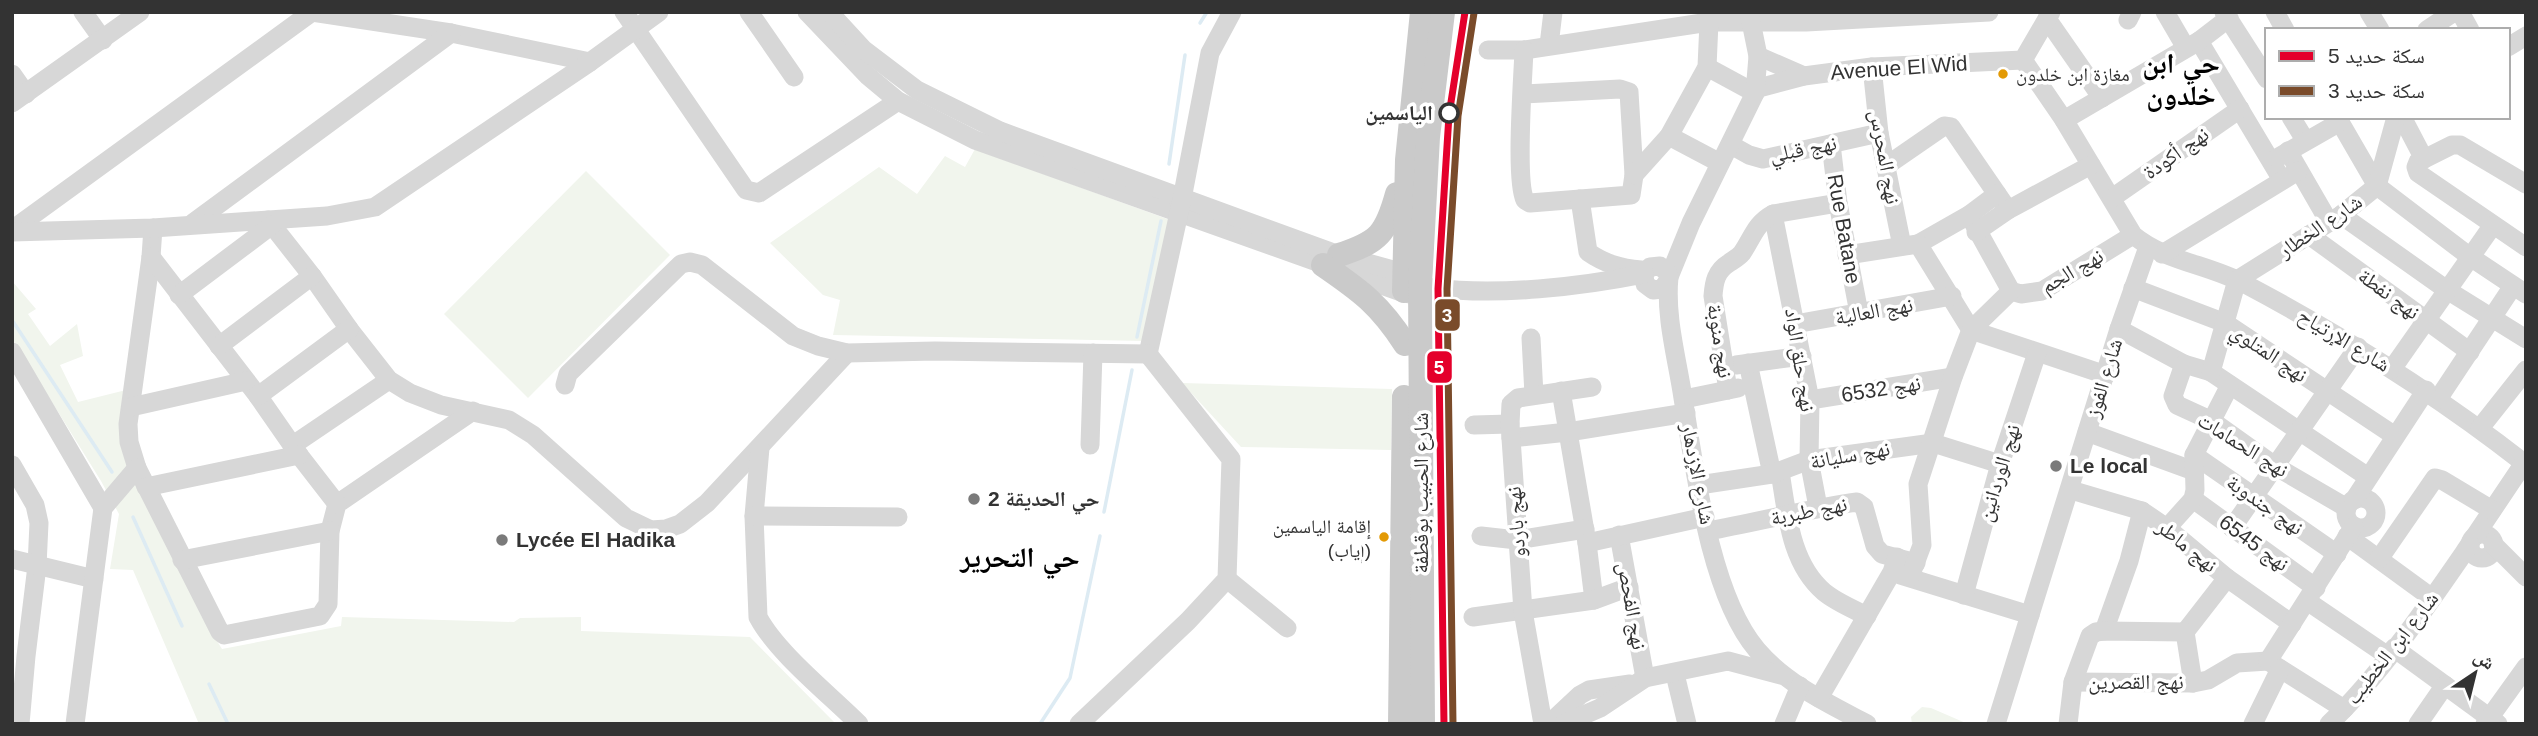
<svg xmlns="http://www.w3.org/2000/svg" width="2538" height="736" font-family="Arial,'Noto Naskh Arabic',sans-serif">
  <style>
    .green { fill: #f1f5ed }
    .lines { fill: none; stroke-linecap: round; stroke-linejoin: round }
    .stream { stroke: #ddebf3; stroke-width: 3.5 }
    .minor { stroke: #d7d7d7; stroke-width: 19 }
    .major { stroke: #cacaca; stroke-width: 24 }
    .rail-1-casing { stroke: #fff; stroke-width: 12 }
    .rail-2-casing { stroke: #fff; stroke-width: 12 }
    .rail-1 { stroke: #e4002b; stroke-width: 7 }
    .rail-2 { stroke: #7a4b2a; stroke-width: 7 }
    .bus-dot { fill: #e39a05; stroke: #fff; stroke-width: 2.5 }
    .stop-dot { fill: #fff; stroke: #333; stroke-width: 3.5 }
    .poi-dot { fill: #7a7a7a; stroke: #fff; stroke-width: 2.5 }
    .labels { text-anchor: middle; stroke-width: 7; stroke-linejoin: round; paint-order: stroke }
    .bus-label { font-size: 19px; fill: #333; stroke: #fff; text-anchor: start }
    .street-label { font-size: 21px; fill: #333; stroke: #fff }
    .stop-label { font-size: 21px; font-weight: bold; fill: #333; stroke: #fff; text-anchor: end }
    .poi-label { font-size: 21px; font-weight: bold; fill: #333; stroke: #fff; text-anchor: start }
    .district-label { font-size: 28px; font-weight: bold; fill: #000; stroke: #fff }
    .line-badge { stroke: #fff; stroke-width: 2.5 }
    .badge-label { font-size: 19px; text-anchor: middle; font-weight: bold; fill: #fff }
  </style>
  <rect width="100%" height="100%" fill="#fff"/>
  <!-- green -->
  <g class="green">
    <polygon points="975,149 1170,220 1145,341 833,335 840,300 823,295 770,243 879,167 917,194 945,156 965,167"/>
    <polygon points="586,171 670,255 528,398 444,314"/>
    <polygon points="12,281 36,309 28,314 50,346 77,324 83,356 60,365 78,402 126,390 121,445 202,617 222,649 341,626 342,617 514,622 520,618 581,617 581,631 750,637 836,724 199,724 133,570 110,569 119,514 101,481 12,338"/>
    <polygon points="1182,383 1392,389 1391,450 1241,447"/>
    <polygon points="1922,707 1931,708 1968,724 1912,724 1911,717"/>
  </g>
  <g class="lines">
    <!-- stream -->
    <g class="stream">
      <polyline points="1200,23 1207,12"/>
      <polyline points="1169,164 1185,55"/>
      <polyline points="12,320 112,472"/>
      <polyline points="1137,337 1161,221"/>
      <polyline points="1104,512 1132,370"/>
      <polyline points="133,517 182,626"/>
      <polyline points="209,684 228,724"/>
      <polyline points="1040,724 1070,678 1100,536"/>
    </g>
    <!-- minor -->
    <g class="minor">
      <polyline points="83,12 103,40"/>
      <polyline points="312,12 451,33 590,62"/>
      <polyline points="624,12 746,190 759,193 898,101"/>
      <polyline points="749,12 794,77"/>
      <polyline points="807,12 868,76 898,101 975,140 1404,293 1420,296 1433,288"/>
      <polyline points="829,12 863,49 917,90 1000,131 1339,255 1418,277"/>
      <polyline points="2165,12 2186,48"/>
      <polyline points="2224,12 2267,79"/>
      <polyline points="2275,12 2285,30"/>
      <polyline points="2369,12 2380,30"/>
      <polyline points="2460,12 2470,30"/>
      <polyline points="2047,19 2102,98"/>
      <polyline points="2128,20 2132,12"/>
      <polyline points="2427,30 2454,12"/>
      <polyline points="2199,41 2282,180"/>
      <polyline points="1549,45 1553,12"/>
      <polyline points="2508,47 2526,36"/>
      <polyline points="1488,50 1524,50 1709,22 1806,22 1989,12"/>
      <polyline points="1758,56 1804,76"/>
      <path d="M2023,60L2064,120L2133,235C2166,262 2208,264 2245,284C2343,336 2436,394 2524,463"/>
      <polyline points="1707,67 1755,93"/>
      <polyline points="1872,67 1879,133 1902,246"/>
      <polyline points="12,74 26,94"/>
      <polyline points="1755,89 1804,76 1872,67 2023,60 2051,12"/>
      <path d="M1522,94L1620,89L1629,92L1634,175L1631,195L1530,203L1525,200C1515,180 1523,78 1524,50"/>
      <polyline points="12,103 140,12"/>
      <polyline points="2291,117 2305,140"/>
      <polyline points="2337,117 2377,186 2469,256 2526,294"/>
      <polyline points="2402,117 2424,159"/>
      <polyline points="2064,120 2199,41 2229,18"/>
      <polyline points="1669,136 1720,163"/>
      <polyline points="1831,144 1838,203 1859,313"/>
      <polyline points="1731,145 1749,155 1763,159 1879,133"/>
      <polyline points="2288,151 2329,222"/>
      <polyline points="2277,158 2340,122"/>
      <polyline points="1886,166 1944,126 1951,127 2008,210"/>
      <polyline points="1634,175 1669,136 1707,67 1709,22"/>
      <polyline points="2526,184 2460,145 2452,145 2418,162 2416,167 2418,173 2526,247"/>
      <polyline points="2112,198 2240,109"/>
      <path d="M1580,199L1588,252C1605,264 1621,268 1641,270"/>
      <polyline points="1773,214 1810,400 1809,460 1818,507"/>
      <polyline points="1969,215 2011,291 2021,294 2042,291 2133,235"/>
      <polyline points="2341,215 2447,290 2526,339"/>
      <polyline points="268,220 312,276 349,329 389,380 410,393 441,405 509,420 533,435 626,518 651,530 666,529 680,524 707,503 847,353"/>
      <polyline points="193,223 451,33"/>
      <polyline points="153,228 151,257 128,424 129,442 137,468 220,632 224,635 320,616 328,604 330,531 337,504 473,411"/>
      <polyline points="12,230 312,12"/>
      <polyline points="12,232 153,228 327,216 375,207 590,62 659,12"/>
      <polyline points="1976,232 2008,210 2091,165"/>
      <polyline points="2309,235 2470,352"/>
      <polyline points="1918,244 1969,215 1997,194"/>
      <polyline points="2162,254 2298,171"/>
      <polyline points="1847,255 1918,244 1971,330 2106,375"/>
      <polyline points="151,257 258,396 299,455 337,504"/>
      <polyline points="1669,277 1691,223 1755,93 1758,56 1749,12"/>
      <path d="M1668,281L1662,289L1653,290L1645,284L1644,274L1650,267L1660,266L1667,272L1669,277C1665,317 1677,358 1683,398C1695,470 1710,595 1757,650C1786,684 1829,704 1867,724"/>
      <path d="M1433,288C1499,296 1579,287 1644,274"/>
      <polyline points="2133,288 2225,323 2395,436"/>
      <polyline points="179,295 272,225"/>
      <polyline points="1795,324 1952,296"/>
      <polyline points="2119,329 2184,364 2211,372 2368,477"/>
      <polyline points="1531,338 1534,395"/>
      <polyline points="219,346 312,276"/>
      <polyline points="12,352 103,508"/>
      <polyline points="1148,354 1182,199 1210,53 1232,12"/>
      <polyline points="1748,363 1772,474"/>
      <polyline points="2184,364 2173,396 2177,405 2212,421 2275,466 2347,508"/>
      <polyline points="1736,365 1802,356"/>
      <polyline points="2392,369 2493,225"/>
      <polyline points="2211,372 2237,280 2341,215 2377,186 2396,117"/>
      <polyline points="565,385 568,374 681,264 690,262 702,265 793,336 818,346 847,353 935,351 1148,354"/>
      <path d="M1728,390L1713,296C1714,282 1716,271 1729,263C1733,260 1739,257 1742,253C1753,237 1755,224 1773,214L1838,203"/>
      <polyline points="1561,391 1587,543 1594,600"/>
      <polyline points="258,396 349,329"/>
      <polyline points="1684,399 1738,388"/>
      <polyline points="2438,399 2513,286"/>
      <polyline points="1810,400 1953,377"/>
      <polyline points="131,407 246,381"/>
      <polyline points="1474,425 1510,424"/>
      <polyline points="2480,428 2526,370"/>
      <polyline points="2087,432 2194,471"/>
      <polyline points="1511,438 1568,432 1686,413"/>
      <polyline points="293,445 389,380"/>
      <polyline points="1090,445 1093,353"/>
      <path d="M760,448L754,516L758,617C777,653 829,694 859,724"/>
      <polyline points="2194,455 2337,554"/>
      <polyline points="12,465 35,505 39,523 37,566 26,656 20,724"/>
      <path d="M1780,472C1787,513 1790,563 1824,592C1836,602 1853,609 1867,616"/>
      <polyline points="1699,485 1772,474 1809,460 1933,443 2000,464"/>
      <polyline points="146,487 299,455"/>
      <polyline points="2071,490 2142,511 2167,528 2227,578 2292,624"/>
      <circle cx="2361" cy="513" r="15"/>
      <polyline points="2193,499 2316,588"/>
      <polyline points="2354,500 2426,390"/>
      <polyline points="754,516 898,517"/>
      <polyline points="2167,528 2193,499 2195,490 2194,455 2230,385"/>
      <polyline points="2232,528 2358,347"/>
      <path d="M1708,531C1758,522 1807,509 1857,502L1864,507L1875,546L1882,554L1916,563"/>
      <circle cx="2482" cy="546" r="12"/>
      <polyline points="1619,535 1645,678"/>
      <polyline points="1481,536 1517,540 1585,529"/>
      <polyline points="2347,536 2432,598"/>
      <polyline points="2475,536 2526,460"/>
      <polyline points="1587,543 1705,517"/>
      <polyline points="2493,544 2526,577"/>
      <polyline points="12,559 94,579"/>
      <polyline points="2379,559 2435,478 2442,480 2492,510"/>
      <polyline points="182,560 330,531"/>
      <polyline points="1900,575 2030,615"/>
      <polyline points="1910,577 1922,545 1918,484 1953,377 1971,330 2011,291"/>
      <polyline points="1227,579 1287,628"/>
      <polyline points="1964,595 2000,464 2037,353"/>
      <polyline points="2307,601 2388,656"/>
      <polyline points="1473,617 1594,600 1629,587"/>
      <polyline points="2104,631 2129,561 2142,511"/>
      <polyline points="2394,648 2498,724"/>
      <polyline points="1675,674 1687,724"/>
      <polyline points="2073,682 2193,683 2208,680 2237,663 2268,661"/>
      <polyline points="2193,683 2185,632 2227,578"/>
      <polyline points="1819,698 1892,572 1897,557"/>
      <polyline points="2344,709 2268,661 2354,526"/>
      <polyline points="75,724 103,508 137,468"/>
      <polyline points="1079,724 1188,621 1227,579 1231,459 1148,354"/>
      <polyline points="1543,724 1523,611 1510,424 1511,404 1518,398 1592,387"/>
      <polyline points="1549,724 1580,695 1589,690 1630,684"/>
      <polyline points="1563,724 1600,708 1645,678 1728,661 1781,675"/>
      <polyline points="1784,724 1800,686"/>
      <polyline points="1996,724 2119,329 2148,247"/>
      <polyline points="2068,724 2073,682 2090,636 2096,632 2104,631 2185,632"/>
      <polyline points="2253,724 2280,669"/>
      <path d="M2329,724C2380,676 2430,602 2470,544"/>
      <polyline points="2418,724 2445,685"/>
      <polyline points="2485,724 2526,667"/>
    </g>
    <!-- major -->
    <g class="major">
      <path d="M1339,255C1379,242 1386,234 1397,194"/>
      <path d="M1323,265C1361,291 1380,305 1405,344"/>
      <polyline points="1404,291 1407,160 1422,12"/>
      <polyline points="1400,724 1404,397"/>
      <polyline points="1423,724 1420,285 1428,137 1443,12"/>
    </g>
    <defs>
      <polyline id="rail-1" points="1444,724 1438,289 1449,115 1465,12"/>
      <polyline id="rail-2" points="1453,724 1447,289 1458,116 1474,13"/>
    </defs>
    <!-- rail-1 casing -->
    <use href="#rail-1" class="rail-1-casing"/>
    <!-- rail-2 casing -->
    <use href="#rail-2" class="rail-2-casing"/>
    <!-- rail-1 -->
    <use href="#rail-1" class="rail-1"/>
    <!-- rail-2 -->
    <use href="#rail-2" class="rail-2"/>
  </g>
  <!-- markers -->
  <g class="bus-dot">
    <circle cx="2003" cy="74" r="6"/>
    <circle cx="1384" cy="537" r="6"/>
  </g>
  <circle class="stop-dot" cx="1449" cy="113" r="9"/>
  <g class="poi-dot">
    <circle cx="2056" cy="466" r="7"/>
    <circle cx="974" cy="499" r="7"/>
    <circle cx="502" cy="540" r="7"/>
  </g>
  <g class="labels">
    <!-- bus labels -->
    <g class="bus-label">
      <text x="2016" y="81">مغازة ابن خلدون</text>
      <text x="1371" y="533" text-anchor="end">إقامة الياسمين<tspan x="1371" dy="24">(إياب)</tspan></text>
    </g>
    <!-- street labels -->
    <g class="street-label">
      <text transform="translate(1899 68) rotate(-4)" y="7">Avenue El Wid</text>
      <text transform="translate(1803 149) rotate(-11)" y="7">نهج قبلي</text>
      <text transform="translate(2176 153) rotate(-35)" y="7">نهج أكودة</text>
      <text transform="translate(1885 157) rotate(80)" y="7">نهج المحرس</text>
      <text transform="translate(2320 226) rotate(-34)" y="7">شارع الخطار</text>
      <text transform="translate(1844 229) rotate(80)" y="7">Rue Batane</text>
      <text transform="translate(2072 271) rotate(-30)" y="7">نهج الجم</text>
      <text transform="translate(2389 294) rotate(36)" y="7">نهج نفطة</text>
      <text transform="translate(1874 311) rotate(-10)" y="7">نهج العالية</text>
      <text transform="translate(2344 340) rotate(31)" y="7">شارع الإرتياح</text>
      <text transform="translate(1720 341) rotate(81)" y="7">نهج منوبة</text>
      <text transform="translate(2269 353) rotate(34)" y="7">نهج المتلوي</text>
      <text transform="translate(1800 360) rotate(81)" y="7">نهج حلق الواد</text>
      <text transform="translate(2104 378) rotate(-73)" y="7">شارع الفوز</text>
      <text transform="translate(1881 389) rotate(-9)" y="7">نهج 6532</text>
      <text transform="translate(2243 445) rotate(32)" y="7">نهج الحمامات</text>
      <text transform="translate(1850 455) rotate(-10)" y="7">نهج سليانة</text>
      <text transform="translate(1999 473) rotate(-73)" y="7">نهج الوردانين</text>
      <text transform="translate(1698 474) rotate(79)" y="7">شارع الإزدهار</text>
      <text transform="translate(1421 493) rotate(-90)" y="7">شارع الحبيب بوقطفة</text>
      <text transform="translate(2265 505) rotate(35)" y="7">نهج جندوبة</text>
      <text transform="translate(1809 511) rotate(-11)" y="7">نهج طبربة</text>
      <text transform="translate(1516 522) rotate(-94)" y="7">نهج باردو</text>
      <text transform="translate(2254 543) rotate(36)" y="7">نهج 6545</text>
      <text transform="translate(2187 546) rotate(39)" y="7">نهج ماطر</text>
      <text transform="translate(1632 606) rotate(80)" y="7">نهج الفحص</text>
      <text transform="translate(2392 648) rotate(-52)" y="7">شارع ابن الخطيب</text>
      <text x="2136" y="689">نهج القصرين</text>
    </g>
    <!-- stop labels -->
    <g class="stop-label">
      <text x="1433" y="120">الياسمين</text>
    </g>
    <!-- poi labels -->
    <g class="poi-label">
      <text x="2070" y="473">Le local</text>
      <text x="988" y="506">حي الحديقة 2</text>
      <text x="516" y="547">Lycée El Hadika</text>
    </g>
    <!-- district labels -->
    <g class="district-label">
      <text x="2181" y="73">حي ابن<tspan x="2181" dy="32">خلدون</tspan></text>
      <text x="1020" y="567">حي التحرير</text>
    </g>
  </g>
  <g class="line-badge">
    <rect x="1434" y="298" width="27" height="34" rx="7" fill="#7a4b2a"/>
    <rect x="1426" y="350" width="27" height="34" rx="7" fill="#e4002b"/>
  </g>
  <g class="badge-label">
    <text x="1447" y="322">3</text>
    <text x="1439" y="374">5</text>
  </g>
  <!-- border -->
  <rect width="2538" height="736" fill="none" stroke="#333333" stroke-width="28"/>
  <!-- legend -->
  <rect x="2265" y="28" width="245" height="91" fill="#ffffff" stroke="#adadad" stroke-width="2"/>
  <rect x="2279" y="51" width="35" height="10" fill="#e4002b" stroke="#adadad" stroke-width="2"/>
  <text x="2328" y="63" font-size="21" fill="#333333">سكة حديد 5</text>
  <rect x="2279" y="86" width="35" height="10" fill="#7a4b2a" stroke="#adadad" stroke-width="2"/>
  <text x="2328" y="98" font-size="21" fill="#333333">سكة حديد 3</text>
  <!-- north arrow -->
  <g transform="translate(2475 673) rotate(35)" stroke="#ffffff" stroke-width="5" paint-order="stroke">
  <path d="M0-5L12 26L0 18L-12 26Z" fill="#333333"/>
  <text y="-10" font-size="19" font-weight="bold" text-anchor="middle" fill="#333333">ش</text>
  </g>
</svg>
